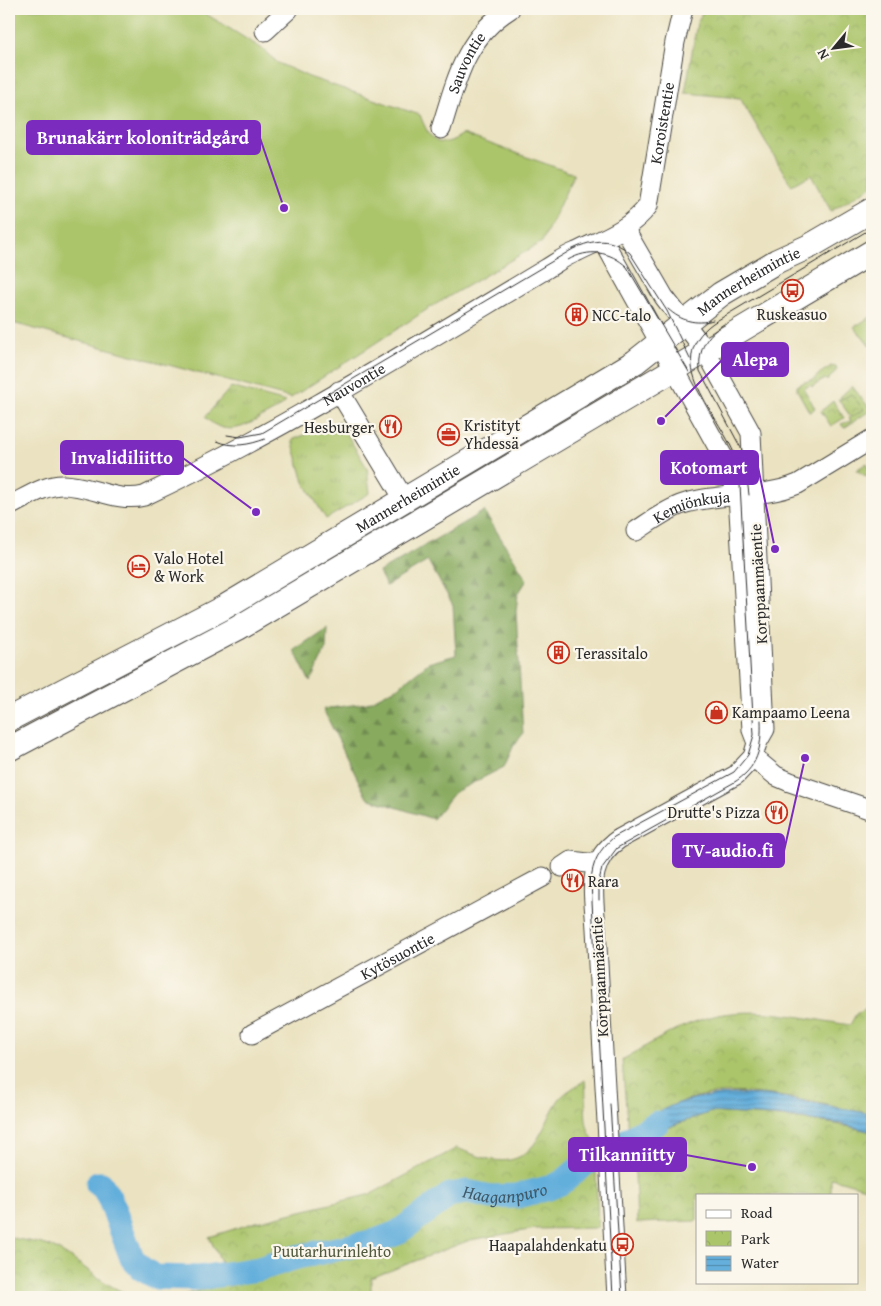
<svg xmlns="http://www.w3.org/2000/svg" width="881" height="1306" font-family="'Gentium Book Plus',serif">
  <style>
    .grass { fill: url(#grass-tufts); stroke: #6b784b }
    .forest { fill: url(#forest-firs); stroke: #5a6a45 }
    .park { fill: url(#park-crowns); stroke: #6b784b }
    .garden { fill: #abc56b; stroke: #6b784b }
    .water { fill: url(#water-rules); stroke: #486d84 }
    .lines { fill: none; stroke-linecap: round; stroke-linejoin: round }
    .river { stroke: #64afdc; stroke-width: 25 }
    .minor-casing { stroke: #484641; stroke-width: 21 }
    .major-casing { stroke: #484641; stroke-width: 26 }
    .minor { stroke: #fff; stroke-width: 19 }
    .major { stroke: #fff; stroke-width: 24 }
    .tram { stroke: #2b2b2b; stroke-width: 1 }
    .labels { text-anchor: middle; stroke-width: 4.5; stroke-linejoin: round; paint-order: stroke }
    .street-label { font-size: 16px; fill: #2b2b2b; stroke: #fbf7ec }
    .poi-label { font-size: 16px; fill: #2b2b2b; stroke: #fbf7ec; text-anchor: start }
    .park-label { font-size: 16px; fill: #51593e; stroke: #fbf7ec }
    .water-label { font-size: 18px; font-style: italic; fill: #3f5969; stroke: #fbf7ec }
    .leader { fill: none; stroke: #7b2cbf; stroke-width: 2 }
    .callout-dot { fill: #7b2cbf; stroke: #fbf7ec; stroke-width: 2 }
    .callout { fill: #7b2cbf; stroke: #7b2cbf; stroke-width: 2 }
    .callout-label { font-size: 18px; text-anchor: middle; font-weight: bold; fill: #fff }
  </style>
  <defs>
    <pattern id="grass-tufts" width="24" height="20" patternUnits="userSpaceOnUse" patternTransform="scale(1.25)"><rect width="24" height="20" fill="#abc56b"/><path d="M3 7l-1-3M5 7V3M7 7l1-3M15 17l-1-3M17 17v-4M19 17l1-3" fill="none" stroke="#93a95d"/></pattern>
    <pattern id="forest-firs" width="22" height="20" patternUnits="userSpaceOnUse" patternTransform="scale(1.25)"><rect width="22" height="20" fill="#88aa5f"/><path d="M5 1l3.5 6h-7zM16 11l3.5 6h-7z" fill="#6f8b4f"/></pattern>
    <pattern id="park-crowns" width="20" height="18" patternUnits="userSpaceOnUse" patternTransform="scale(1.25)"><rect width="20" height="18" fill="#abc56b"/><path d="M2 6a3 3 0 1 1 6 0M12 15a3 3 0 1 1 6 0" fill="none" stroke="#93a95d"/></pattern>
    <pattern id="water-rules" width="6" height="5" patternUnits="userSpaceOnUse" patternTransform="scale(1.25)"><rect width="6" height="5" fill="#64afdc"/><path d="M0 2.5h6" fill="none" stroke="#538fb3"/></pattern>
  </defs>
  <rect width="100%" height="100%" fill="#fbf7ec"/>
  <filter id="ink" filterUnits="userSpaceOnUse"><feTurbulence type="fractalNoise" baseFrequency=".02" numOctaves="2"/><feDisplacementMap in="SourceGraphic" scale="10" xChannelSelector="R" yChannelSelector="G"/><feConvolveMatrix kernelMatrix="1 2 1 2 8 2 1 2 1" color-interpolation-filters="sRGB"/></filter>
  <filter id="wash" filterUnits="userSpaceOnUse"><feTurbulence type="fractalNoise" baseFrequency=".0096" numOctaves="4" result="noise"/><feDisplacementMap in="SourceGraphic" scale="20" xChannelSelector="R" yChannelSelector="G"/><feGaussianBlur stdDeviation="1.12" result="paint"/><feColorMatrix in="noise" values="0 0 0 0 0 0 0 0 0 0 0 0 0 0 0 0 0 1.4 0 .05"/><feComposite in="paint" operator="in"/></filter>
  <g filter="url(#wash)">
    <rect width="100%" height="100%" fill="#eae2c0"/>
    <!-- grass -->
    <g class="grass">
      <polygon points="872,316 872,348 854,327"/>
      <polygon points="831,366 836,367 837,370 827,381 825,379 812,387 810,385 804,389 815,408 810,413 797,390 797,386 804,382 814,380 819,374"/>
      <polygon points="852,386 871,410 844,428 841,424 851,421 849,418 864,409 840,397"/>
      <path d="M231,387L286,402C281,408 273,411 266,415C244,427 226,438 205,417Z"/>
      <polygon points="339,421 367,468 370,493 326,519 304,482 292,440"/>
      <polygon points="867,463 872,480 856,470"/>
    </g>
    <!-- forest -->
    <g class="forest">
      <polygon points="484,511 527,580 518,594 516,611 523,734 514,745 504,767 455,792 433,819 367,798 323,709 367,703 398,687 428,663 456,655 453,605 428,561 386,586 379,572"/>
      <polygon points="327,628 326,649 310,682 294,650"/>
    </g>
    <!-- park -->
    <g class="park">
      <polygon points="704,9 872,9 872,186 831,211 811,175 791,185 740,98 685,93 697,23"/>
      <polygon points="851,394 864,410 851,417 838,399 842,399"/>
      <polygon points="833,401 844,418 831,426 821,411"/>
      <path d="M867,1008H872V1114C819,1105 750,1083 697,1097C671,1104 650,1116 628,1131L622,1060C647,1046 672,1029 700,1020C749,1003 800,1018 850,1025L856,1014Z"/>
      <path d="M585,1080C588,1102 580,1123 595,1142L598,1228L535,1229L470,1240L371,1278V1297H170H178L231,1282L209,1237L256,1222L371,1194L457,1148C489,1161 519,1173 540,1135C547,1124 551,1111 558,1101C564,1092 577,1086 585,1080Z"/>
      <path d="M711,1112C766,1116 819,1118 872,1132V1190L831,1178V1195H697V1221L637,1223L635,1174L629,1160V1147L674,1125Z"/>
      <path d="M9,1237C23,1241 41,1242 54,1248C83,1262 110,1294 142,1297H9Z"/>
    </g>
    <!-- garden -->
    <path class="garden" d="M9,9H198L261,48L278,63L309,77L420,115C430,140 437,152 463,134L574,174L542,242L431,307L291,398L9,322Z"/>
    <!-- water -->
    <path class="water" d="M733,1094L767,1095L872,1114V1132L842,1124L789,1117L711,1112L674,1125L629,1147L628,1131C667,1104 686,1097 733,1094Z"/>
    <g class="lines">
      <!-- river -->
      <path class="river" id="s1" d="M98,1184H101L109,1197L132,1258L142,1269L156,1277L198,1278L259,1269L297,1257L376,1241L397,1233L450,1195L467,1192L491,1197L517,1196L549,1188L563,1182L582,1166L657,1123"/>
    </g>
  </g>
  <g filter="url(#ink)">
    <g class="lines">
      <defs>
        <g id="minor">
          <polyline points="265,31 289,9"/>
          <path id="s2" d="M441,129C456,81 465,37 510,9"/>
          <polyline points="603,240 726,462 738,495 752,730 757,743"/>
          <polyline points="339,391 404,499"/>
          <path id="s3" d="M9,506C26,498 43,485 63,485C91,485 116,503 144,496C283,430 414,348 546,269C556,263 565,256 576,252C602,239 630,230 648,206L675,42L683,9"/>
          <path id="s4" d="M636,531C650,522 667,509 683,504C720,492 762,499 798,484L872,439"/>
          <polyline points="753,757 776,776 790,782 872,810"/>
          <polyline points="562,867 571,861 596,864"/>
          <path id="s5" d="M252,1034L543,877"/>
          <path d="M617,1297L596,929C594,893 585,862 619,839L736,775L753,757L757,743L765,729L751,433L705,350L664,297L624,228"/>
        </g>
        <g id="major">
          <path id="s6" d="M9,719L223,608L635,362L721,294L777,261L810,246L872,210"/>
          <polyline points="9,749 238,628 872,252"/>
        </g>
      </defs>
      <!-- minor casing -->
      <use href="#minor" class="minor-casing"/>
      <!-- major casing -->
      <use href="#major" class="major-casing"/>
      <!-- minor -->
      <use href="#minor" class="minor"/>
      <!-- major -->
      <use href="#major" class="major"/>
      <!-- tram -->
      <g class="tram">
        <path d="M568,260C589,248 610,251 627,267L689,372"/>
        <path d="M668,309C681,321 696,325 713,320"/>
        <path d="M724,324C706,335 698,350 700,371L744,454L749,495"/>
        <path d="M227,435L240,437L262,433L573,249C594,239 611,237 630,253L667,311L690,359"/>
        <path d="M217,441C233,448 249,445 265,439"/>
        <path d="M599,900V881L602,868L617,848L733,783C758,768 762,748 761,720"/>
        <polyline points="610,1104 622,1297"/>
        <path d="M613,1297L591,882C592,862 599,850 614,837L734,772L748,755L754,735L739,467C727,419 657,364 713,323L872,228"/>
      </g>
    </g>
  </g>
  <!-- icons -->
  <defs>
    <symbol id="bus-ring" viewBox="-11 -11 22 22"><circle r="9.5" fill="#fbf7ec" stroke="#c8321e" stroke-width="1.5"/><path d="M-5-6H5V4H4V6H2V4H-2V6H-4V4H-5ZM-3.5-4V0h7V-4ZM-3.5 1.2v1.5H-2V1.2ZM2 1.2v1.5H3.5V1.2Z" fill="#c8321e"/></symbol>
    <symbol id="building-ring" viewBox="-11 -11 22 22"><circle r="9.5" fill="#fbf7ec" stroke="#c8321e" stroke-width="1.5"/><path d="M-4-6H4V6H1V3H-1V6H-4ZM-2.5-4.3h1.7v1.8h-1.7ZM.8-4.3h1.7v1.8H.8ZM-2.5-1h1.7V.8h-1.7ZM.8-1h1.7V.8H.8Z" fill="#c8321e"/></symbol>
    <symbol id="restaurant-ring" viewBox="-11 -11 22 22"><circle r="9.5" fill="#fbf7ec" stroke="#c8321e" stroke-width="1.5"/><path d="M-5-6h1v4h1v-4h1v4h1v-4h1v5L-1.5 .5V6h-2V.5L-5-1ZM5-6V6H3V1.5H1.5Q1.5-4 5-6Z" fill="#c8321e"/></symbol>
    <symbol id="office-ring" viewBox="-11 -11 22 22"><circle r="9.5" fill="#fbf7ec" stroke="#c8321e" stroke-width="1.5"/><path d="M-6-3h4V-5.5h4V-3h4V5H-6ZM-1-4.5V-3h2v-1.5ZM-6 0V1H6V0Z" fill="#c8321e"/></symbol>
    <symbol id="hotel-ring" viewBox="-11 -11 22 22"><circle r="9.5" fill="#fbf7ec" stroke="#c8321e" stroke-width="1.5"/><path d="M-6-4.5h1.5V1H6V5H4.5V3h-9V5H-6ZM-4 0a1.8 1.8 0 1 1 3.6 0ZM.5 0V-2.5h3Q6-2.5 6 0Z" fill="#c8321e"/></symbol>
    <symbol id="shop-ring" viewBox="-11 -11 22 22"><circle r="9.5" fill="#fbf7ec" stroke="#c8321e" stroke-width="1.5"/><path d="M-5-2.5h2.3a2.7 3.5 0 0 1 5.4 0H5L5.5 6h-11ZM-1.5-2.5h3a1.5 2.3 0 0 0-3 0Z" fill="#c8321e"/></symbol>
  </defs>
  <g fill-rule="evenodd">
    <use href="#bus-ring" x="780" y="278" width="25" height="25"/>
    <use href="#building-ring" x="564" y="302" width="25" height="25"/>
    <use href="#restaurant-ring" x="378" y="414" width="25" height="25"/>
    <use href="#office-ring" x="436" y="422" width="25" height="25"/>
    <use href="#hotel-ring" x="126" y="554" width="25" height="25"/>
    <use href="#building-ring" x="546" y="640" width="25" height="25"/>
    <use href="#shop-ring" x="704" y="700" width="25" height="25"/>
    <use href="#restaurant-ring" x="764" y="800" width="25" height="25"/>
    <use href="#restaurant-ring" x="560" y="868" width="25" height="25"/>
    <use href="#bus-ring" x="610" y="1232" width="25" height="25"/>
  </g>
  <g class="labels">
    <!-- street labels -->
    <g class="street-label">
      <text dy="6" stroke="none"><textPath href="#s2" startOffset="71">Sauvontie</textPath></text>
      <text dy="6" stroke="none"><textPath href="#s3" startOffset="808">Koroistentie</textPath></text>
      <text dy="6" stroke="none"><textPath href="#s6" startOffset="861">Mannerheimintie</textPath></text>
      <text dy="6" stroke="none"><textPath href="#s3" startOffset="379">Nauvontie</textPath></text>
      <text dy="6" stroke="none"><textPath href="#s6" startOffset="456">Mannerheimintie</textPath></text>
      <text dy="6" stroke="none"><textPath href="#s4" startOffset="62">Kemiönkuja</textPath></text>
      <text transform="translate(758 584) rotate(-93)" y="6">Korppaanmäentie</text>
      <text dy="6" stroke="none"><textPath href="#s5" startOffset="165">Kytösuontie</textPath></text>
      <text transform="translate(599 977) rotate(-93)" y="6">Korppaanmäentie</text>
    </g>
    <!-- poi labels -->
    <g class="poi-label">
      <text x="792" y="320" text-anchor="middle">Ruskeasuo</text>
      <text x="592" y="321">NCC-talo</text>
      <text x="464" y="431">Kristityt<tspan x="464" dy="18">Yhdessä</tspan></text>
      <text x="374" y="433" text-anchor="end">Hesburger</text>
      <text x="154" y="564">Valo Hotel<tspan x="154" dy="18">&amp; Work</tspan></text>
      <text x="575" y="659">Terassitalo</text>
      <text x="732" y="718">Kampaamo Leena</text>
      <text x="760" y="818" text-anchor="end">Drutte's Pizza</text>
      <text x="588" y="887">Rara</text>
      <text x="607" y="1251" text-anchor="end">Haapalahdenkatu</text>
    </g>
    <!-- park labels -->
    <g class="park-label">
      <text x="332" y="1257">Puutarhurinlehto</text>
    </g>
    <!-- water labels -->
    <g class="water-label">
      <text dy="6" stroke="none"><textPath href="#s1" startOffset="482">Haaganpuro</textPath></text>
    </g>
  </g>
  <!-- callouts -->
  <path class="leader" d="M284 208L260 138M661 421L722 360M256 512L183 458M775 549L758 467M805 758L784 851M752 1167L686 1155"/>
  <g class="callout-dot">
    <circle cx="284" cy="208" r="5"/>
    <circle cx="661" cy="421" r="5"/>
    <circle cx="256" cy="512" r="5"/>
    <circle cx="775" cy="549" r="5"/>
    <circle cx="805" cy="758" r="5"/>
    <circle cx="752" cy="1167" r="5"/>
  </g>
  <g class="callout">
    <rect x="27" y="121" width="233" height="33" rx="5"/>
    <rect x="722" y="343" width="66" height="33" rx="5"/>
    <rect x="61" y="441" width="122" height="33" rx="5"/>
    <rect x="661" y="451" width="97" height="33" rx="5"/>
    <rect x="673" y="834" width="111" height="33" rx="5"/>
    <rect x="569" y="1138" width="117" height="33" rx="5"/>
  </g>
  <g class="callout-label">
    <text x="143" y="144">Brunakärr koloniträdgård</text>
    <text x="755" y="366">Alepa</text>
    <text x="122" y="464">Invalidiliitto</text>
    <text x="709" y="474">Kotomart</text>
    <text x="728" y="857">TV-audio.fi</text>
    <text x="627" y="1161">Tilkanniitty</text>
  </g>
  <!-- margin -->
  <rect width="881" height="1306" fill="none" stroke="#fbf7ec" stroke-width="30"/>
  <!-- legend -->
  <rect x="696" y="1194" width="162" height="90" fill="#fbf7ec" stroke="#a8a59f"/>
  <rect x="706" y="1210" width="25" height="8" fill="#ffffff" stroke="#a8a59f"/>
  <text x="741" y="1218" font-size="15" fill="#2b2b2b">Road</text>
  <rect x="706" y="1231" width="25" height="15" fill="url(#park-crowns)" stroke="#a8a59f"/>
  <text x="741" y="1244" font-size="15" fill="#2b2b2b">Park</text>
  <rect x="706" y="1256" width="25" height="15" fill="url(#water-rules)" stroke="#a8a59f"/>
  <text x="741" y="1268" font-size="15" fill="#2b2b2b">Water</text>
  <!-- north arrow -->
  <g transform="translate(834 48) rotate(241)" stroke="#fbf7ec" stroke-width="4" paint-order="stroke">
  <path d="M0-4L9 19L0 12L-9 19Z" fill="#2b2b2b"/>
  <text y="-8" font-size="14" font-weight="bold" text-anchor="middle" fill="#2b2b2b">N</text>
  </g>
</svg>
